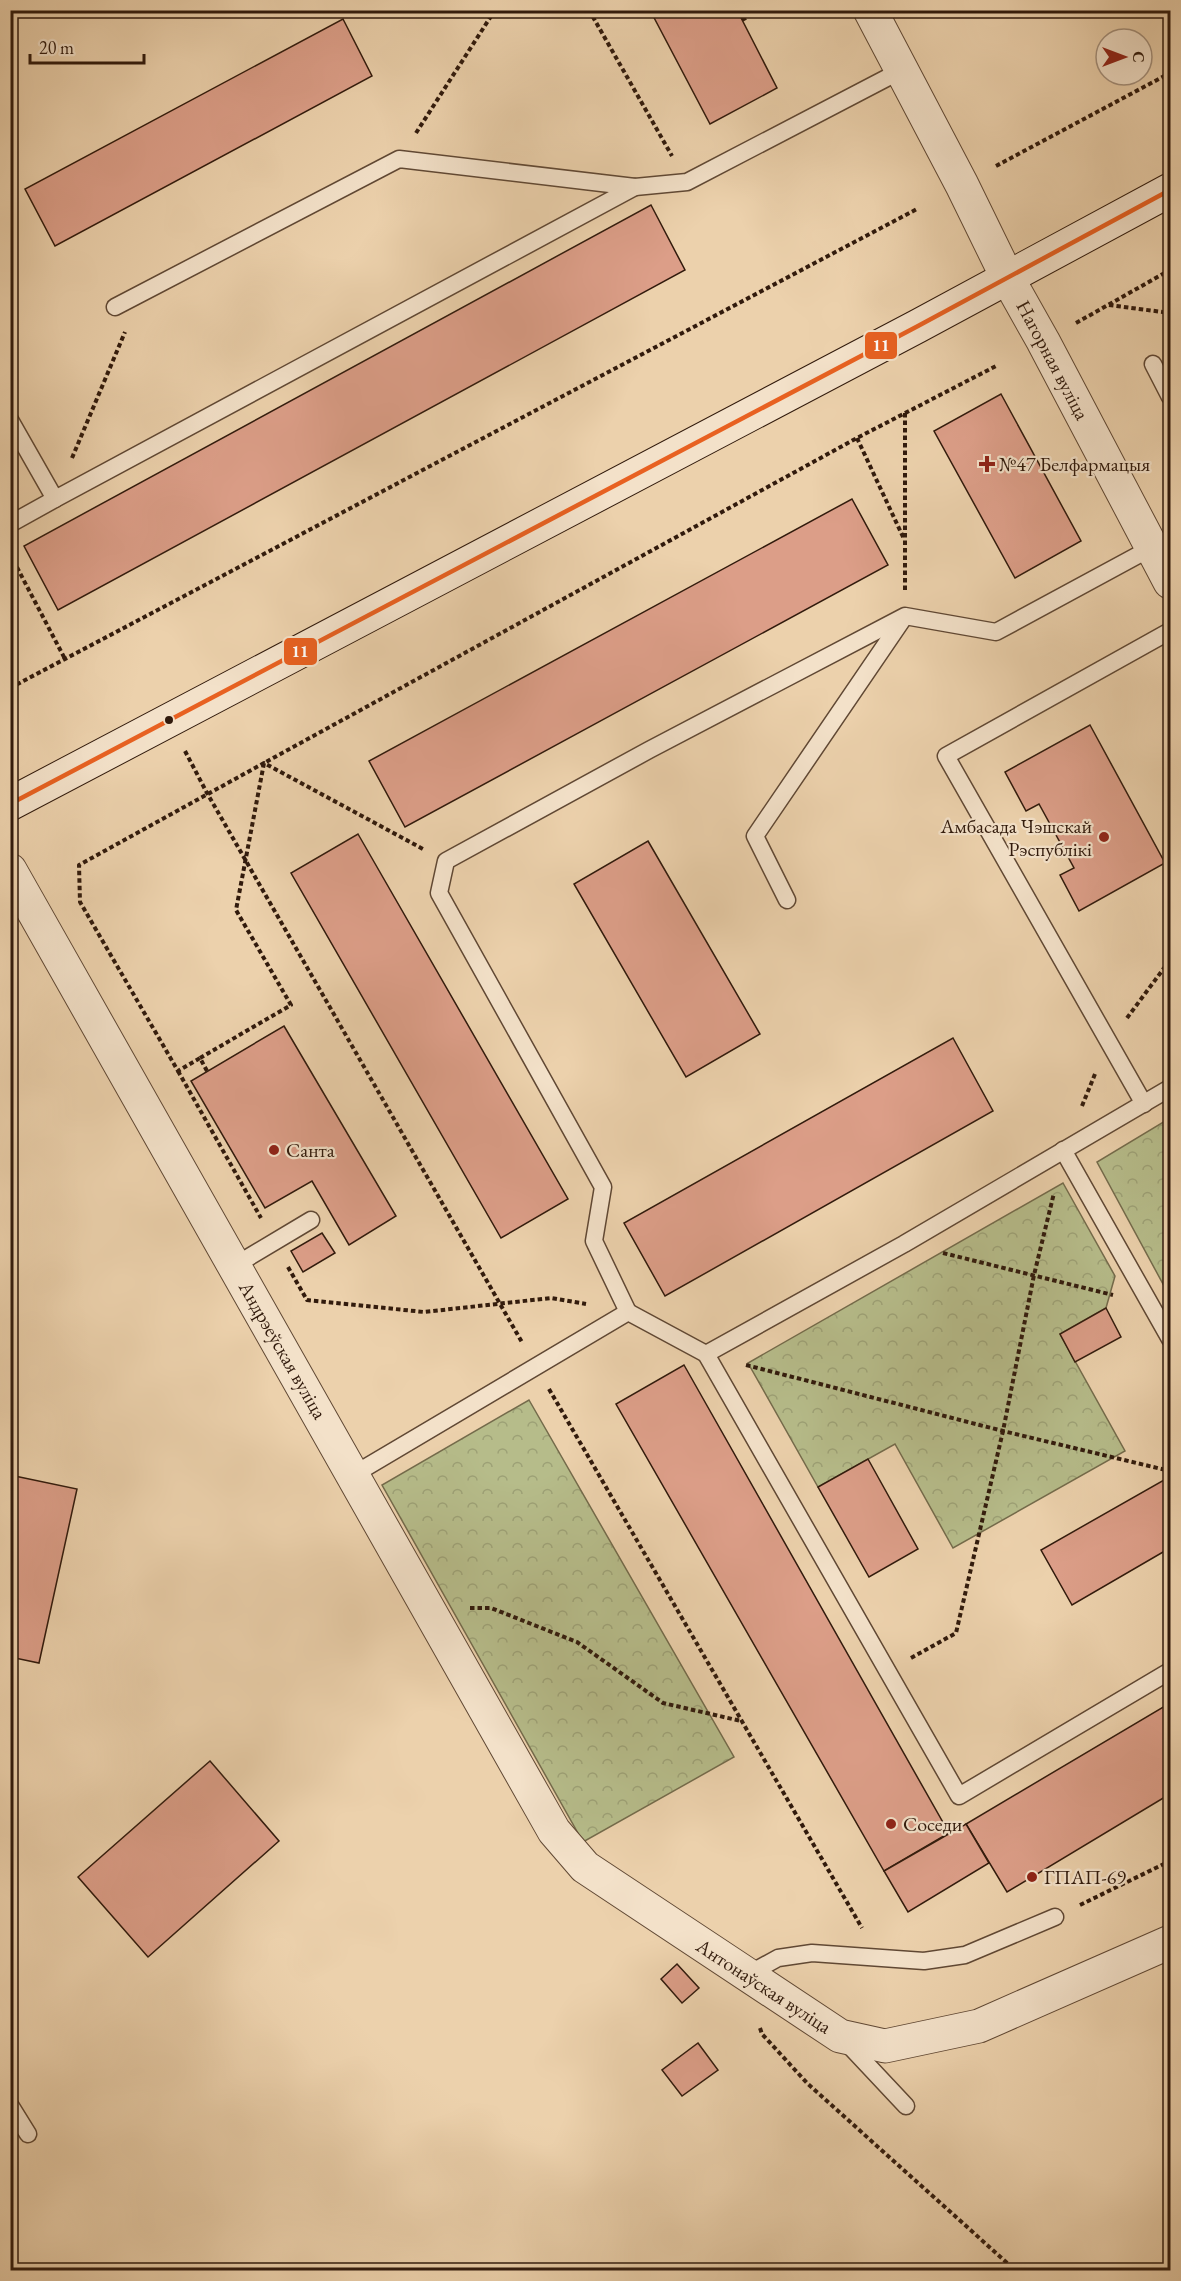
<svg xmlns="http://www.w3.org/2000/svg" width="1181" height="2281" font-family="'EB Garamond',serif">
  <style>
    .forest { fill: url(#forest-crowns); stroke: #746b4b; stroke-width: 1.5 }
    .building { fill: #dc9e88; stroke: #311a0c; stroke-width: 1.5 }
    .lines { fill: none; stroke-linecap: round; stroke-linejoin: round }
    .service-casing { stroke: #604834; stroke-width: 19 }
    .minor-casing { stroke: #604834; stroke-width: 35 }
    .secondary-casing { stroke: #311a0c; stroke-width: 35 }
    .path { stroke: #311a0c; stroke-width: 4; stroke-dasharray: 4.5 3; stroke-linecap: butt }
    .service { stroke: #f3e1c9; stroke-width: 16 }
    .minor { stroke: #f3e1c9; stroke-width: 33 }
    .secondary { stroke: #f3e1c9; stroke-width: 33 }
    .bus-1-casing { stroke: #f3e1c9; stroke-width: 9 }
    .bus-1 { stroke: #e86121; stroke-width: 4.5 }
    .poi-dot { fill: #8f2418; stroke: #f3e1c9; stroke-width: 2 }
    .bus-dot { fill: #311a0c; stroke: #f3e1c9; stroke-width: 2 }
    .labels { text-anchor: middle; stroke-width: 4.5; stroke-linejoin: round; paint-order: stroke }
    .street-label { font-size: 20px; fill: #311a0c; stroke: #f3e1c9 }
    .poi-label { font-size: 20px; fill: #311a0c; stroke: #f3e1c9; text-anchor: start }
    .line-badge { stroke: #f3e1c9; stroke-width: 2 }
    .badge-label { font-size: 16px; text-anchor: middle; font-weight: bold; fill: #fff }
  </style>
  <defs>
    <pattern id="forest-crowns" width="20" height="18" patternUnits="userSpaceOnUse" patternTransform="scale(1.5)"><rect width="20" height="18" fill="#b6bc8a"/><path d="M2 6a3 3 0 1 1 6 0M12 15a3 3 0 1 1 6 0" fill="none" stroke="#9da176"/></pattern>
  </defs>
  <rect width="100%" height="100%" fill="#ecd1ac"/>
  <filter id="stains"><feTurbulence type="fractalNoise" baseFrequency=".00333" numOctaves="4"/><feColorMatrix values="0 0 0 0 .2 0 0 0 0 .09 0 0 0 0 .02 0 0 0 .5 -.17"/></filter>
  <radialGradient id="worn" r=".72"><stop offset=".6" stop-color="#630" stop-opacity="0"/><stop offset="1" stop-color="#630" stop-opacity=".3"/></radialGradient>
  <!-- forest -->
  <g class="forest">
    <polygon points="1170,1118 1170,1297 1097,1162"/>
    <polygon points="1063,1183 1115,1276 1106,1308 1060,1334 1125,1451 953,1548 895,1444 818,1487 748,1363"/>
    <polygon points="529,1400 734,1757 583,1842 382,1485"/>
  </g>
  <!-- building -->
  <g class="building">
    <polygon points="650,10 737,10 777,88 710,124"/>
    <polygon points="343,19 372,76 55,246 25,189"/>
    <polygon points="651,205 685,270 58,610 24,546"/>
    <polygon points="1001,394 1081,541 1015,578 934,431"/>
    <polygon points="852,499 888,565 405,827 369,761"/>
    <polygon points="1090,725 1165,863 1079,911 1060,875 1074,868 1039,804 1026,811 1005,772"/>
    <polygon points="358,834 568,1199 501,1238 291,873"/>
    <polygon points="648,841 760,1034 686,1077 574,884"/>
    <polygon points="284,1026 396,1216 349,1245 312,1181 265,1208 191,1081"/>
    <polygon points="953,1038 993,1111 665,1296 624,1223"/>
    <polygon points="322,1233 335,1253 303,1272 291,1251"/>
    <polygon points="1106,1308 1121,1337 1075,1362 1060,1334"/>
    <polygon points="684,1365 949,1833 884,1871 616,1404"/>
    <polygon points="868,1459 918,1549 869,1577 818,1487"/>
    <polygon points="10,1475 77,1489 39,1663 10,1657"/>
    <polygon points="1164,1480 1170,1491 1170,1548 1072,1605 1041,1550"/>
    <polygon points="1170,1703 1170,1794 1007,1892 966,1824"/>
    <polygon points="210,1761 279,1841 148,1957 78,1877"/>
    <polygon points="966,1824 989,1863 908,1912 884,1871"/>
    <polygon points="677,1964 699,1988 682,2003 661,1979"/>
    <polygon points="698,2043 718,2070 682,2096 662,2070"/>
  </g>
  <g class="lines">
    <defs>
      <g id="service">
        <polyline points="115,307 399,159 635,187 687,182 902,70"/>
        <polyline points="1153,364 1170,397"/>
        <polyline points="10,420 55,499 635,187"/>
        <polyline points="10,524 55,499"/>
        <polyline points="787,900 755,836 903,619"/>
        <polyline points="1144,1104 946,756 1170,631"/>
        <polyline points="1063,1150 1170,1339"/>
        <polyline points="234,1266 311,1220"/>
        <polyline points="628,1312 594,1241 603,1187 439,893 446,861 649,750 905,616 996,632 1153,547"/>
        <polyline points="706,1354 959,1796 1170,1671"/>
        <polyline points="353,1475 628,1312 706,1354 904,1244 1170,1088"/>
        <polyline points="747,1975 778,1958 812,1953 924,1961 965,1955 1055,1917"/>
        <polyline points="845,2041 906,2106"/>
        <polyline points="10,2105 28,2134"/>
      </g>
      <g id="minor">
        <polyline points="870,10 962,185 1007,277 1043,341 1170,582"/>
        <polyline points="10,870 554,1831 585,1867 840,2036 885,2046 979,2026 1170,1942"/>
      </g>
      <polyline id="secondary" points="10,804 918,326 1170,190"/>
    </defs>
    <!-- service casing -->
    <use href="#service" class="service-casing"/>
    <!-- minor casing -->
    <use href="#minor" class="minor-casing"/>
    <!-- secondary casing -->
    <use href="#secondary" class="secondary-casing"/>
    <!-- path -->
    <g class="path">
      <polyline points="589,10 672,156"/>
      <polyline points="742,20 760,10"/>
      <polyline points="416,133 495,10"/>
      <polyline points="996,166 1170,73"/>
      <polyline points="1109,305 1170,313"/>
      <polyline points="1076,323 1170,270"/>
      <polyline points="905,413 905,590"/>
      <polyline points="857,438 904,539"/>
      <polyline points="72,458 125,332"/>
      <polyline points="10,554 65,659"/>
      <polyline points="10,688 917,209"/>
      <polyline points="185,751 207,793 523,1344"/>
      <polyline points="1127,1018 1170,960"/>
      <polyline points="200,1058 291,1005 236,910 264,763 857,438 996,366"/>
      <polyline points="178,1071 261,1218"/>
      <polyline points="207,1071 200,1058 178,1071 80,902 79,865 264,763 423,849"/>
      <polyline points="1082,1106 1095,1074"/>
      <polyline points="943,1253 1113,1295"/>
      <polyline points="288,1267 307,1300 424,1312 551,1298 586,1304"/>
      <polyline points="746,1365 1003,1431 1170,1471"/>
      <polyline points="549,1389 862,1928"/>
      <polyline points="470,1608 491,1608 577,1642 663,1703 741,1721"/>
      <polyline points="911,1658 956,1633 1003,1431 1034,1275 1054,1193"/>
      <polyline points="1080,1905 1170,1861"/>
      <polyline points="760,2028 762,2034 808,2084 1015,2270"/>
    </g>
    <!-- service -->
    <use href="#service" class="service"/>
    <!-- minor -->
    <use href="#minor" class="minor"/>
    <!-- secondary -->
    <use href="#secondary" class="secondary"/>
    <defs>
      <polyline id="bus-1" points="10,804 918,326 1170,190"/>
    </defs>
    <!-- bus-1 casing -->
    <use href="#bus-1" class="bus-1-casing"/>
    <!-- bus-1 -->
    <use href="#bus-1" class="bus-1"/>
  </g>
  <!-- markers -->
  <g class="poi-dot">
    <path d="M984 455h6v6h6v6h-6v6h-6v-6h-6v-6h6z"/>
    <circle cx="1104" cy="837" r="6"/>
    <circle cx="274" cy="1150" r="6"/>
    <circle cx="891" cy="1824" r="6"/>
    <circle cx="1032" cy="1877" r="6"/>
  </g>
  <circle class="bus-dot" cx="169" cy="720" r="5"/>
  <g class="labels">
    <!-- street labels -->
    <g class="street-label">
      <text transform="translate(1053 360) rotate(62)" y="7">Нагорная вуліца</text>
      <text transform="translate(283 1350) rotate(60)" y="7">Андрэеўская вуліца</text>
      <text transform="translate(764 1986) rotate(33)" y="7">Антонаўская вуліца</text>
    </g>
    <!-- poi labels -->
    <g class="poi-label">
      <text x="999" y="471">№47 Белфармацыя</text>
      <text x="1092" y="833" text-anchor="end">Амбасада Чэшскай<tspan x="1092" dy="23">Рэспублікі</tspan></text>
      <text x="286" y="1157">Санта</text>
      <text x="903" y="1831">Соседи</text>
      <text x="1044" y="1884">ГПАП-69</text>
    </g>
  </g>
  <g class="line-badge">
    <rect x="864" y="331" width="34" height="29" rx="6" fill="#e86121"/>
    <rect x="283" y="637" width="35" height="29" rx="6" fill="#e86121"/>
  </g>
  <g class="badge-label">
    <text x="881" y="351">11</text>
    <text x="300" y="657">11</text>
  </g>
  <!-- margin -->
  <rect width="1181" height="2281" fill="none" stroke="#ecd1ac" stroke-width="36"/>
  <rect x="12" y="12" width="1157" height="2257" fill="none" stroke="#311a0c" stroke-width="3"/>
  <rect x="18" y="18" width="1145" height="2245" fill="none" stroke="#311a0c" stroke-width="1.5"/>
  <!-- north arrow -->
  <g transform="translate(1124 57) rotate(90)"><circle r="28" fill="#f3e1c9" stroke="#a5917d" stroke-width="1.5"/>
  <path d="M0-4.5L10 22L0 15L-10 22Z" fill="#8f2418"/>
  <text y="-9" font-size="16" font-weight="bold" text-anchor="middle" fill="#311a0c">С</text>
  </g>
  <!-- scale -->
  <path d="M30 54v9h114v-9" fill="none" stroke="#311a0c" stroke-width="3"/>
  <text x="39" y="54" font-size="18" fill="#311a0c" stroke="#f3e1c9" stroke-width="4.5" paint-order="stroke">20 m</text>
  <rect width="100%" height="100%" filter="url(#stains)"/>
  <rect width="100%" height="100%" fill="url(#worn)"/>
</svg>
